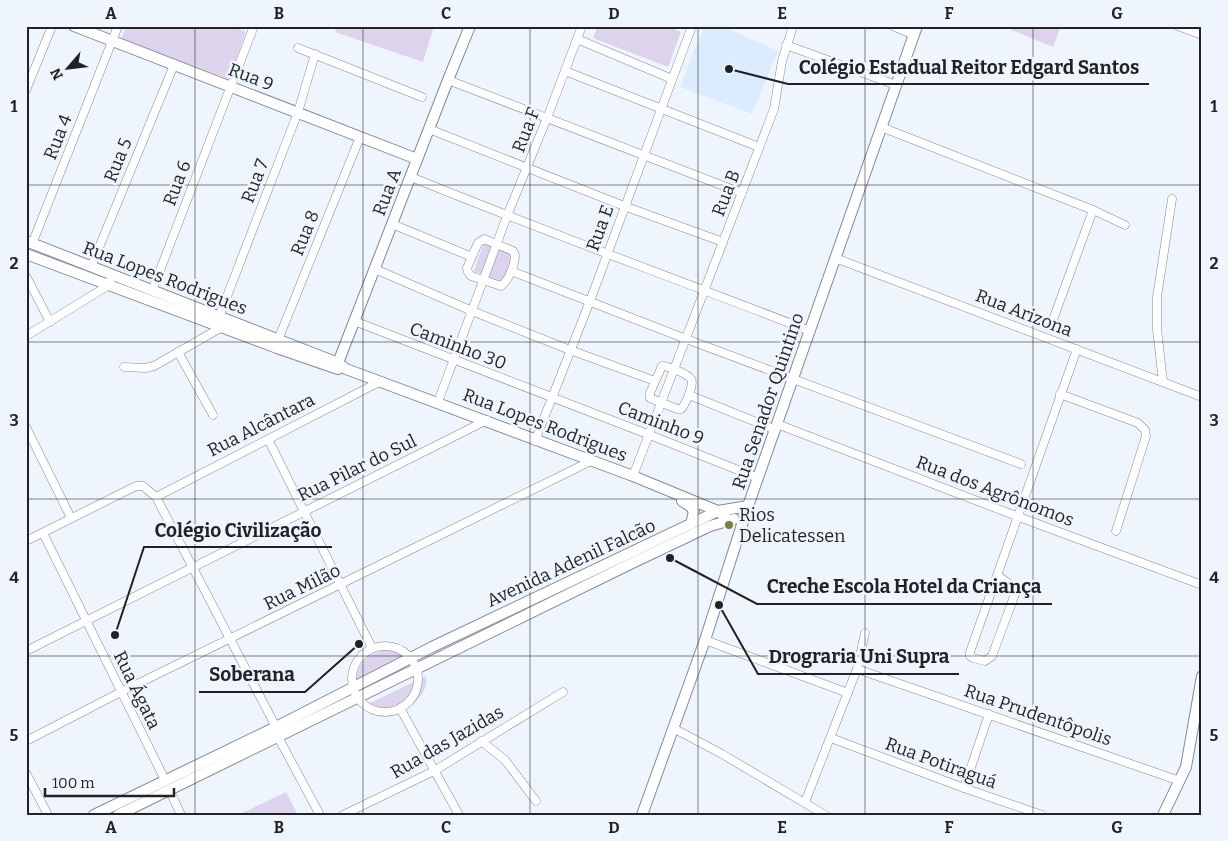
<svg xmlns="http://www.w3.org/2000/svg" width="1228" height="841" font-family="Bitter,serif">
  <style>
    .built { fill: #dcecff }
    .green { fill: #ded3ec }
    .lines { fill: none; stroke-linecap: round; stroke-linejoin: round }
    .minor-casing { stroke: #808a96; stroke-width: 9 }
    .tertiary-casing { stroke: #808a96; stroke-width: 12 }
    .minor { stroke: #fff; stroke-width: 8 }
    .tertiary { stroke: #fff; stroke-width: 10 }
    .grid { fill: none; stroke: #1f2327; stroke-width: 1; stroke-opacity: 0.55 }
    .poi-dot { fill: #738434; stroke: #eef5fd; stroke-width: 2 }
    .labels { text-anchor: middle; stroke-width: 5; stroke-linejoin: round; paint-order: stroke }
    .street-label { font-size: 18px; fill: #1f2327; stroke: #eef5fd }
    .poi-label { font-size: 18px; fill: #1f2327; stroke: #eef5fd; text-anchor: start }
    .leader { fill: none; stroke: #1f2327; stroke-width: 2 }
    .callout-dot { fill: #1f2327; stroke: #eef5fd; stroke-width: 2 }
    .callout-label { font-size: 19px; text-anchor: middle; font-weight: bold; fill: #1f2327; stroke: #eef5fd; stroke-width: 5; stroke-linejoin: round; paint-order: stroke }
    .neatline { fill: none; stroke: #1f2327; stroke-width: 2 }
    .grid-label { font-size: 16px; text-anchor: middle; font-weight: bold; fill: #1f2327 }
  </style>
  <rect width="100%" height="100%" fill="#eef5fd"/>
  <!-- built -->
  <polygon class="built" points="704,26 722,26 778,51 752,114 680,87"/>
  <!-- green -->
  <g class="green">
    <polygon points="126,26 230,26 246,32 229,79 121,39"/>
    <polygon points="337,26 434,26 423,62 335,32"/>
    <polygon points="598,26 666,26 681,32 668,67 593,38"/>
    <polygon points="1002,26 1061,26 1053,47"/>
    <polygon points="484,242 514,254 502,282 474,271"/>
    <path d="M390,649H402L414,653L355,683C360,660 367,654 390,649Z"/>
    <path d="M426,676C427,685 425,691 419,698C404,716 388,713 368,704Z"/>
    <polygon points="286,792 298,815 238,815"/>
  </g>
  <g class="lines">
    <defs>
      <g id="minor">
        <polyline points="893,26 914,35"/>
        <polyline points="1178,26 1202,35"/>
        <polyline points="577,39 672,79"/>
        <polyline points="786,45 896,85"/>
        <polyline points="298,48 422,97"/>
        <polyline points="565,71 759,147"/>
        <polyline points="448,80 742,193"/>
        <polyline points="26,90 52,26"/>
        <polyline points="881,127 1093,210 1125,225"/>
        <polyline points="429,129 624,206 723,242"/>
        <path d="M411,177C543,231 677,279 810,331"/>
        <polyline points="392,224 472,257"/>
        <path d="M484,239L513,251L515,255C515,265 509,280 501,286L471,276L468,272L467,268L478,243Z"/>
        <polyline points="32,244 118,26"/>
        <polyline points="835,258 1202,397"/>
        <polyline points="91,267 174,65"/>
        <polyline points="375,269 472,311 570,350 655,381"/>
        <polyline points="511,271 686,339 1021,464"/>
        <polyline points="26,276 50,322"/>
        <polyline points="152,291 254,26"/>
        <polyline points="219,317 298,112 315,54"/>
        <polyline points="1054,317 1093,210"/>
        <polyline points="354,321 650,435 758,478"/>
        <polyline points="26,336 109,285 112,275"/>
        <polyline points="278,340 360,137"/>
        <polyline points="178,352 213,415"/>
        <path d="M662,366C668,366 688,374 691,379C695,384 685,405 681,409H677L650,398V393Z"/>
        <polyline points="124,367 145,368 154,366 222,327"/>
        <polyline points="1163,382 1157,329 1157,297 1172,199"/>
        <polyline points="1060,394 1138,423 1145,430 1146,436 1116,531"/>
        <polyline points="689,395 776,430"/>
        <polyline points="438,402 507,216 547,118 582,26"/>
        <polyline points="777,424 1019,517 1202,585"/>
        <polyline points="26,427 71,518"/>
        <polyline points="268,439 372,648"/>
        <polyline points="535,441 590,301 692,26"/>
        <polyline points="633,476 774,109 782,61 793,26"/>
        <polyline points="156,497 381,381"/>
        <polyline points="43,533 165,780"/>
        <polyline points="26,541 136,486 143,486 156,497 276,727"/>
        <polyline points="998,576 1011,585 1015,594 992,656 985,661 973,658 970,656 970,652 1077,349"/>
        <polyline points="705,640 848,693"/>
        <circle cx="385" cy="679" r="33"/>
        <polyline points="26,651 487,420"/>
        <polyline points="857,669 1180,781"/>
        <polyline points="400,708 459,815"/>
        <polyline points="673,728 722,754 825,815"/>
        <polyline points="278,737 320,815"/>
        <polyline points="831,738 964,788 1042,815"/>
        <polyline points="26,741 121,692 591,461"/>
        <polyline points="481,741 505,760 536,801"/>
        <polyline points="26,773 48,815"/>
        <polyline points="964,788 989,714"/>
        <polyline points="169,789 181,815"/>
        <polyline points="805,802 857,669 865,633"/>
        <polyline points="343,815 434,771 563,692"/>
      </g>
      <g id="tertiary">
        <polyline points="74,26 417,159"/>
        <polyline points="26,241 338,363 346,369 633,476 718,511 729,520"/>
        <polyline points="26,254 277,348 338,369"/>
        <polyline points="336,368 448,80 470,26"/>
        <polyline points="682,501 690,506 694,511 691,524"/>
        <polyline points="94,815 276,727 432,647 718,511 748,506"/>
        <polyline points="118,815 630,564 710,526 734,519"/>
        <polyline points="642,815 705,640 748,506 917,26"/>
        <polyline points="1163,815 1186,767 1202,676"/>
      </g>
    </defs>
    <!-- minor casing -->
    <use href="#minor" class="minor-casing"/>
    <!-- tertiary casing -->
    <use href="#tertiary" class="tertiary-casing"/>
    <!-- minor -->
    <use href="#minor" class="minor"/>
    <!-- tertiary -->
    <use href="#tertiary" class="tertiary"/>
  </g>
  <!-- grid -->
  <path class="grid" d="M195,26V815M363,26V815M530,26V815M698,26V815M865,26V815M1033,26V815M26,185H1202M26,342H1202M26,499H1202M26,656H1202"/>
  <!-- markers -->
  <circle class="poi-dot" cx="729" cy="525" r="5"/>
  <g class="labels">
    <!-- street labels -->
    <g class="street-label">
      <text transform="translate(251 77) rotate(21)" y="6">Rua 9</text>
      <text transform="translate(526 130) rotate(-69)" y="6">Rua F</text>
      <text transform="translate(58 137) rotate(-68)" y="6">Rua 4</text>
      <text transform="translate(118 160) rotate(-68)" y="6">Rua 5</text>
      <text transform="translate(255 181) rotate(-69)" y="6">Rua 7</text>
      <text transform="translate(177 183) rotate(-69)" y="6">Rua 6</text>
      <text transform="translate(387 192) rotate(-69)" y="6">Rua A</text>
      <text transform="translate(726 193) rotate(-69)" y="6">Rua B</text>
      <text transform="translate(600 228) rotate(-70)" y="6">Rua E</text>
      <text transform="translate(305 233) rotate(-68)" y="6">Rua 8</text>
      <text transform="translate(165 278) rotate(21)" y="6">Rua Lopes Rodrigues</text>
      <text transform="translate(1024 313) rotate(21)" y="6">Rua Arizona</text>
      <text transform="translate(458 346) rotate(21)" y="6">Caminho 30</text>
      <text transform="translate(768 401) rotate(-71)" y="6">Rua Senador Quintino</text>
      <text transform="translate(661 423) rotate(21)" y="6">Caminho 9</text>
      <text transform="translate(261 425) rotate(-27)" y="6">Rua Alcântara</text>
      <text transform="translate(545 425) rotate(21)" y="6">Rua Lopes Rodrigues</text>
      <text transform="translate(357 468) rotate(-26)" y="6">Rua Pilar do Sul</text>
      <text transform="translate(995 491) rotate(21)" y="6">Rua dos Agrônomos</text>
      <text transform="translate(571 563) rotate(-25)" y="6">Avenida Adenil Falcão</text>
      <text transform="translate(302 587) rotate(-26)" y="6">Rua Milão</text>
      <text transform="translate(137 690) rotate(64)" y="6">Rua Ágata</text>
      <text transform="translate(1038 715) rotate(19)" y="6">Rua Prudentôpolis</text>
      <text transform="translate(447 742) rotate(-30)" y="6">Rua das Jazidas</text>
      <text transform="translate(941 763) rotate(20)" y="6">Rua Potiraguá</text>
    </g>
    <!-- poi labels -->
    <g class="poi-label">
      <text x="739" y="521">Rios<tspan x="739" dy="21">Delicatessen</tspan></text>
    </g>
  </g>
  <!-- callouts -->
  <path class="leader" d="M729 69L788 84H1149M115 635L144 547H332M670 558L757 604H1052M719 605L758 674H959M359 644L305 692H199"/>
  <g class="callout-dot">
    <circle cx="729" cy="69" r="5"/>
    <circle cx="115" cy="635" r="5"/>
    <circle cx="670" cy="558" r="5"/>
    <circle cx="719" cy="605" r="5"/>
    <circle cx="359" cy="644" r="5"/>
  </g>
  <g class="callout-label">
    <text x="969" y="74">Colégio Estadual Reitor Edgard Santos</text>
    <text x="238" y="537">Colégio Civilização</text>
    <text x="904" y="593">Creche Escola Hotel da Criança</text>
    <text x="859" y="663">Drograria Uni Supra</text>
    <text x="252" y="681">Soberana</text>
  </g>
  <!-- border -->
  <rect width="1228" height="841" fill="none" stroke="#eef5fd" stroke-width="55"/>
  <!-- north arrow -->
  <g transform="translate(68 68) rotate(242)" stroke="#eef5fd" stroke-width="4" paint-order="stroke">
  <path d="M0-4L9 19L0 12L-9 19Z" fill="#1f2327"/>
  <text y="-8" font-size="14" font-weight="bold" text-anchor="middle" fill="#1f2327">N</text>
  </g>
  <!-- scale -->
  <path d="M45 788v8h129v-8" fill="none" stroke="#1f2327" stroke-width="2.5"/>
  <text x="52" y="788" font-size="15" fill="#1f2327" stroke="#eef5fd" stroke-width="4" paint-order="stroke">100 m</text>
  <rect x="28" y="28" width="1172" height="786" class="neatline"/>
  <g class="grid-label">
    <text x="111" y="19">A</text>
    <text x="279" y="19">B</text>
    <text x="446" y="19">C</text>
    <text x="614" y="19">D</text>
    <text x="782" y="19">E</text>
    <text x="949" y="19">F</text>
    <text x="1117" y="19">G</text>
    <text x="14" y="112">1</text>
    <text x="1214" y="112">1</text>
    <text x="14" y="269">2</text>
    <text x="1214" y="269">2</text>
    <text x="14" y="426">3</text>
    <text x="1214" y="426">3</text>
    <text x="14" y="583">4</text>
    <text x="1214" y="583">4</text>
    <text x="14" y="741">5</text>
    <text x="1214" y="741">5</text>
    <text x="111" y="833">A</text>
    <text x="279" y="833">B</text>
    <text x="446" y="833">C</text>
    <text x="614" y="833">D</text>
    <text x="782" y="833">E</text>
    <text x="949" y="833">F</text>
    <text x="1117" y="833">G</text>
  </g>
</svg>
